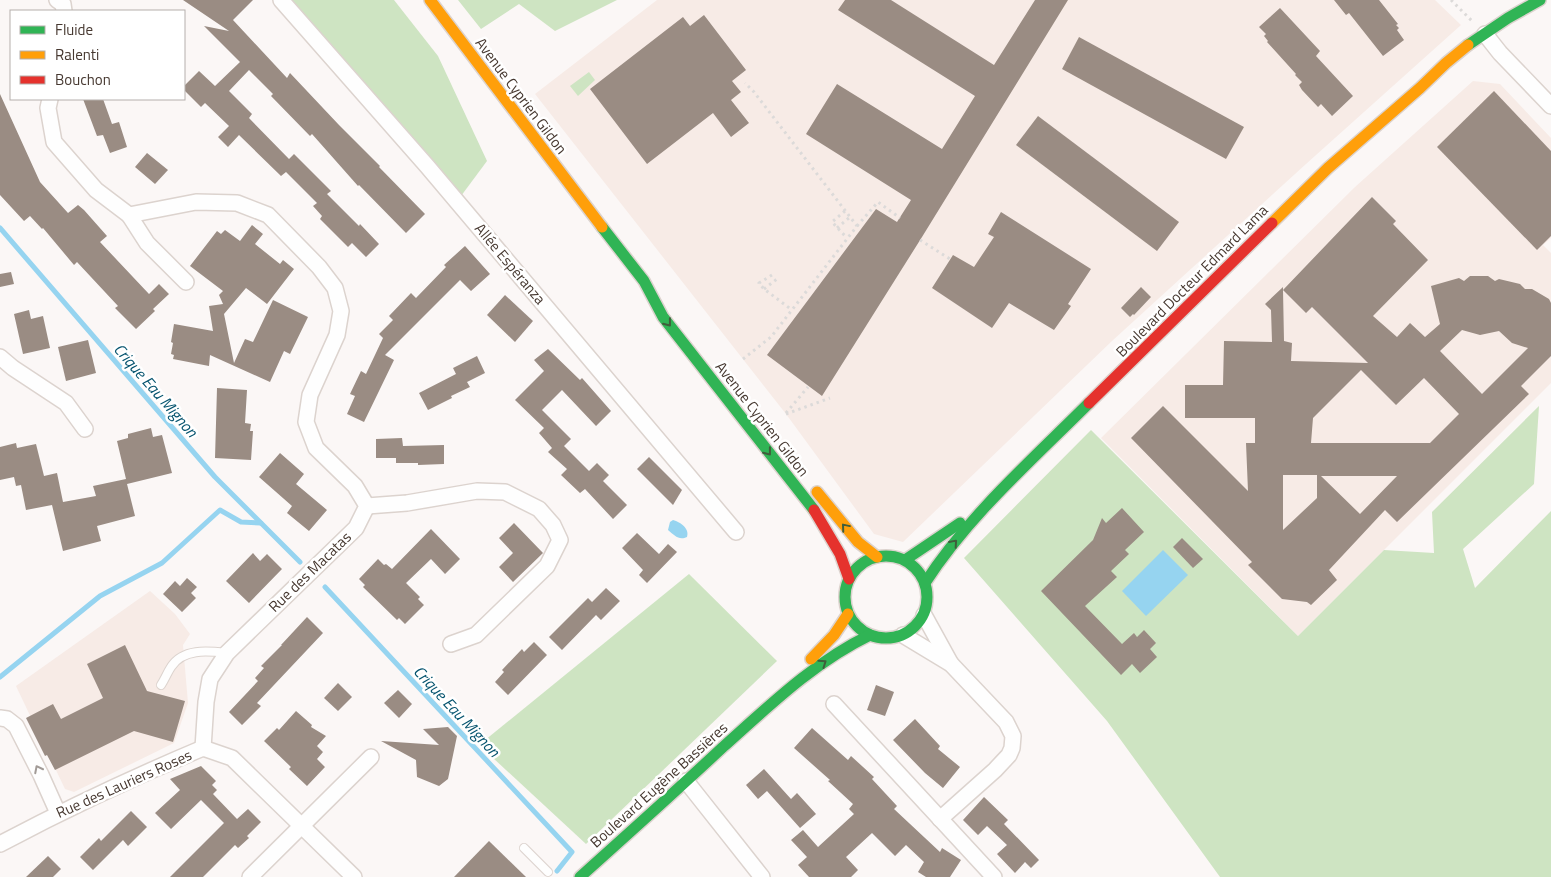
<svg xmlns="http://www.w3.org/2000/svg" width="1551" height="877" font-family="'Titillium Web',sans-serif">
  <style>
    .built { fill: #f7ebe6 }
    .green { fill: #cee4c2 }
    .water { fill: #96d4f0 }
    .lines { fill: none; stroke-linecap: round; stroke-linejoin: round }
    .stream { stroke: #96d4f0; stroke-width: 5 }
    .building { fill: #9a8c83; fill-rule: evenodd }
    .lane-casing { stroke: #dcd3ce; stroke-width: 10 }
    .street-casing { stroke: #dcd3ce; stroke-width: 18 }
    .fast-casing { stroke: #dcd3ce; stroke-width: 14 }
    .slow-casing { stroke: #dcd3ce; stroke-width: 14 }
    .jam-casing { stroke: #dcd3ce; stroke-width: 14 }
    .path { stroke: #dcdad9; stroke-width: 3; stroke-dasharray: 2.5 4; stroke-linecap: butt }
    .lane { stroke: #fefefe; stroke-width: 8 }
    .street { stroke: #fefefe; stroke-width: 15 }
    .fast { stroke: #30b455; stroke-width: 11 }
    .slow { stroke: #ff9f0a; stroke-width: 11 }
    .jam { stroke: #e5322d; stroke-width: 11 }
    .oneway { stroke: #3f5d3b }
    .oneway2 { stroke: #a29b97 }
    .labels { text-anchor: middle; stroke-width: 5; stroke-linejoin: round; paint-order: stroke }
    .street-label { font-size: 15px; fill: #463830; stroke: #fff }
    .water-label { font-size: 16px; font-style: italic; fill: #05536e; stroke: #fff }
  </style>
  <rect width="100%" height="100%" fill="#fbf7f6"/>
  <!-- built -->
  <g class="built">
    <polygon points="657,0 1435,0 1461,25 1306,164 1112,341 903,542 874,534 786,414 535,94"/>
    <polygon points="1473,81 1500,84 1551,138 1551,238 1543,245 1551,253 1551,383 1298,636 1101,438 1355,187"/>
    <polygon points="150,591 175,614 190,634 183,645 188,703 174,743 74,792 65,789 16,686"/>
  </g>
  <!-- green -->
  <g class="green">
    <polygon points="289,0 394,0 438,56 487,161 461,196"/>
    <polygon points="458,0 617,0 555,31 519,4 481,29"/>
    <polygon points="589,72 595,80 578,96 570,86"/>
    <polygon points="1539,406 1534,484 1463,549 1475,588 1551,511 1551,877 1220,877 1107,721 964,558 1091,430 1298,636 1384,550 1434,553 1432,512"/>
    <polygon points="689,574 777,661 586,844 479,745"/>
  </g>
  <!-- water -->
  <g class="water">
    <path d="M673,520C681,522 690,529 687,537C679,541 674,535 668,530L670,522Z"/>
    <polygon points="1163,550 1188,575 1146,616 1122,591"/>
  </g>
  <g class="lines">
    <!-- stream -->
    <g class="stream">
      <polyline points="0,228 215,477 300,562"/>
      <polyline points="325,587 572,852 557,871"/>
      <polyline points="0,677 100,596 162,563 220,510 241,522 261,523"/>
    </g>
  </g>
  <!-- building -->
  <g class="building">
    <polygon points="183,0 253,0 233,20 287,78 290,73 339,125 380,166 379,167 425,214 406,233 359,185 358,186 312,134 310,136 271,96 273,94 249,70 229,91 252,114 249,118 289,159 294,154 331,191 327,194 359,226 360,224 379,244 366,257 352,243 348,247 320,219 322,216 313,206 317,203 286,172 281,176 239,135 228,147 218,137 229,126 205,103 201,107 184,90 184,86 199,71 215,86 240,62 204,26 229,31"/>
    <polygon points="845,0 891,0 994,65 1035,0 1068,0 922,237 822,396 767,355 876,209 897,222 911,200 806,134 837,84 942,149 975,96 838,10"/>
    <polygon points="1334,0 1379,0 1398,24 1396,25 1399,28 1397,30 1404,40 1383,56 1349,13 1346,15"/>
    <polygon points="1280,8 1320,51 1316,56 1353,96 1332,116 1321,104 1318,107 1302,90 1299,85 1302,82 1295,75 1296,74 1267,42 1268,41 1264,36 1266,34 1259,27"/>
    <polygon points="704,15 746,70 732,81 741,92 731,100 749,123 731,137 713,113 647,164 590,89 683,17 690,26"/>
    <polygon points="1079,37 1244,127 1226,159 1062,69"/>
    <polygon points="1494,91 1551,151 1551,236 1537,250 1437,147"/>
    <polygon points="0,94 40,182 68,213 78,205 84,210 107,236 100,242 149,294 159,284 169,294 153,309 155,311 136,329 115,308 118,306 77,262 74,265 43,228 42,229 30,216 24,221 0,195"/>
    <polygon points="83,99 103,99 112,124 119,122 127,147 110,153 103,135 97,136"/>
    <polygon points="1038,116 1179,222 1157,251 1016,145"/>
    <polygon points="147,153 168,170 155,184 135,167"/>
    <path d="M1372,197L1396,221L1393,224L1428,260L1373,316L1397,337L1410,323L1425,337L1440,324L1431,286L1459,278L1464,281L1470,276H1488L1495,281L1499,279L1520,284L1525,289H1532L1549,299L1551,303V356L1521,386L1529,394L1397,522L1385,510L1329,570L1337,580L1311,605L1307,602L1282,599L1248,565L1252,562L1131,438L1163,406L1248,491L1246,443H1255V418H1185V385H1223L1224,341L1272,342L1271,310L1265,304L1283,287V290ZM1283,290L1306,313L1312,307L1368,363L1291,361L1292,343L1284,341ZM1462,330L1480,335L1499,331L1512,343L1528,348L1482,394L1440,351ZM1361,370L1396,405L1424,378L1459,414L1430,443H1311L1313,418ZM1283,475H1317V498L1283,530ZM1321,476H1397L1360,514Z"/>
    <polygon points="1001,212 1091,269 1068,304 1071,306 1054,330 1009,303 992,328 932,288 953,255 974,267 994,237 988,234"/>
    <polygon points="252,225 263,234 255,244 280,264 283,260 294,269 267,304 246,288 224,314 234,363 245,339 253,342 273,300 308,317 290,354 284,351 270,382 210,355 209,366 173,359 174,355 171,354 173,343 171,342 174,324 213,331 209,306 223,304 219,295 223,291 190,266 217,231 221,234 225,230 240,241"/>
    <polygon points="465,246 490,274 471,291 460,280 385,355 394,360 364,422 347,414 355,396 350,394 361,371 366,374 383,338 379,334 393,320 389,316 411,293 416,298 446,267 444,265"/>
    <polygon points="11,272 14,284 0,287 0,274"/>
    <polygon points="1141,287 1151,297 1134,315 1133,314 1130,317 1121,308"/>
    <polygon points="505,295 533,321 515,342 487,315"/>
    <polygon points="29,310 31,319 43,316 50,348 23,354 14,314"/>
    <polygon points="88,340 96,373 66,381 58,347"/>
    <polygon points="548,349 580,380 582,378 611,411 596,426 562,390 542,410 571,439 564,446 589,471 597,463 609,475 603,481 627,505 613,519 585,489 580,493 561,475 567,469 548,452 552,448 539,433 544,428 515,400 544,371 534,360"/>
    <polygon points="477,356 485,373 467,382 470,387 451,396 452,398 428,410 419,393 456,374 453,368"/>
    <polygon points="217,388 247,390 245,423 251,424 250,431 253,431 251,460 215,458"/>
    <polygon points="151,428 153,437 162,435 172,473 127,484 135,516 97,526 101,541 63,551 52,505 26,510 21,485 16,486 14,477 0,480 0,447 16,443 17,448 36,444 44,476 57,473 63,502 96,496 93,486 126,479 117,441 128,438 128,434"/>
    <polygon points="402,438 403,446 444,445 444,464 418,465 418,463 396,463 396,458 376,458 376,439"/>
    <polygon points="280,453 304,474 296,484 327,510 309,531 287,513 292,506 259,477"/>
    <polygon points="649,457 682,490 673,505 637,469"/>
    <polygon points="1122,508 1144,532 1125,550 1129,554 1111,571 1117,577 1085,606 1122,644 1134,633 1137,637 1144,630 1156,643 1150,649 1157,657 1140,673 1132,664 1121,675 1041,591 1093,540 1102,518 1106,523"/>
    <polygon points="514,523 543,553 513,582 499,567 513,553 499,538"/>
    <polygon points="431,529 460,559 445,574 431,559 406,583 420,597 418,599 424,605 405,624 399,618 397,620 363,587 365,585 359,579 378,559 384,565 386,564 392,569"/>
    <polygon points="637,533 659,554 668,544 677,552 647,583 639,575 643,570 622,548"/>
    <polygon points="1182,538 1203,559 1193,568 1173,547"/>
    <polygon points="253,553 260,561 267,554 282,569 249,603 226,581"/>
    <polygon points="187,578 197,587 191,593 196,598 182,612 163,594 175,581 180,586"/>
    <polygon points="606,588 620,601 601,620 596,615 562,650 549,637 588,598 592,602"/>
    <polygon points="307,617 323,633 257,703 261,706 242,725 229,712 258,681 255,678 264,668 261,666 282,645 281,645"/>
    <polygon points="534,642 547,655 508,695 495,682 504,672 502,670 522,649 524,652"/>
    <polygon points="125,645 147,691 185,701 173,742 134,731 55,770 47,755 45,756 26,718 53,704 61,719 103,698 87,664"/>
    <polygon points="338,683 352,697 338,711 324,698"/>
    <polygon points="876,685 894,692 885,716 867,710"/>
    <polygon points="398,690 412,704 399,718 384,703"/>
    <polygon points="296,711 312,725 311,727 326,736 317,746 323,752 317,759 325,767 307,786 289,769 291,767 264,741 277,728 279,730"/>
    <polygon points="915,719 940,746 938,749 960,767 943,788 925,773 893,740"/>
    <polygon points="448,727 457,736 448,779 439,786 417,777 416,760 381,741 439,745 423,729"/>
    <polygon points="812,728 848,760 851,756 874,777 872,779 897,806 894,809 940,852 942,848 961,860 950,877 926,877 918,872 924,862 906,845 895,856 872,833 846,857 858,870 851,877 809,877 798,865 807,857 791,840 803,830 818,847 854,814 849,809 853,804 828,781 830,780 794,748"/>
    <polygon points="201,766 216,781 212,785 217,790 213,794 237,819 248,809 261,822 247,836 249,838 238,848 235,845 203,877 170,877 224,823 201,800 171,829 155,813 180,790 170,779"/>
    <polygon points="764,769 791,799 797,793 816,814 800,828 767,791 758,799 746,785"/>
    <polygon points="984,797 1008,820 1004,824 1039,860 1031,868 1025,862 1015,873 997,854 1007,845 987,826 978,835 963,820"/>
    <polygon points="131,811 147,827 128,846 123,840 93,870 80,857 99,838 101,841"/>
    <polygon points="489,841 526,877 454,877"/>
    <polygon points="48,856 61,869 53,877 26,877"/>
  </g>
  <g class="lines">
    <defs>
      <g id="lane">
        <path d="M161,685C165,679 167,673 171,667C183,648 208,651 227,653"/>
        <polyline points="524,848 548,872"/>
      </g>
      <g id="street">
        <polyline points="57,0 63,4 64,11"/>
        <polyline points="281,0 427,166 736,532"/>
        <polyline points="1485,34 1500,53 1551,106"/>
        <polyline points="50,99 48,108 54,142 96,190 129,215 196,202 237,203 268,215 319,267 335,288 341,311 337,335 310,395 306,422 316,448 355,486 367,506 356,528 227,653 210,679 206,702 203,748"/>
        <polyline points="129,215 147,243 186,282"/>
        <polyline points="0,357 13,368 66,403 85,429"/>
        <polyline points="367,506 407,503 477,491 505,492 539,509 553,525 560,540 547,566 476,635 451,644"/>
        <polyline points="924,615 951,664"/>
        <polyline points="903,635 951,664 1006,722 1013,736 1012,748 1009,755 995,770 940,819"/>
        <polyline points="834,704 994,877"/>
        <polyline points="0,718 7,719 16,726 41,775 58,813"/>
        <polyline points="686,781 762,877"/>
        <path d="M0,844C66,809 134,777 203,748L232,758L354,877"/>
        <polyline points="250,877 371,757"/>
      </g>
      <g id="fast">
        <polyline points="1468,45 1508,18 1540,0"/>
        <polyline points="602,227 644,281 663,317 814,510"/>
        <circle cx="886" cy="597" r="41"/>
        <polyline points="905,560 960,523"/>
        <path d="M925,583C969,515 1032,460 1089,403"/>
        <path d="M580,877C628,834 676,791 723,747C769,706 814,662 870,635"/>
      </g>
      <g id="slow">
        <polyline points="430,0 602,227"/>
        <polyline points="1272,223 1328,168 1420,88 1446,63 1468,45"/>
        <polyline points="817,492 858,542 877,557"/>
        <polyline points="811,659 834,635 848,614"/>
      </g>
      <g id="jam">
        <polyline points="1089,403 1272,223"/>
        <polyline points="814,510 840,554 849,579"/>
      </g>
    </defs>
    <!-- lane casing -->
    <use href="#lane" class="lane-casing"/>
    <!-- street casing -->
    <use href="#street" class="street-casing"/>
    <!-- fast casing -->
    <use href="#fast" class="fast-casing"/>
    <!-- slow casing -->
    <use href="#slow" class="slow-casing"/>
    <!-- jam casing -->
    <use href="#jam" class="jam-casing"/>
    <!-- path -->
    <g class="path">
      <polyline points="1451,0 1472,21"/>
      <polyline points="845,211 832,222 847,238"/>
      <polyline points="857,226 878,202 900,218"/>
      <polyline points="837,228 850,217"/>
      <polyline points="920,240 950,259"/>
      <polyline points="772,275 759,283 764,289 792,310"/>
      <polyline points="764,289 777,279"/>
      <polyline points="743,359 771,337 857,226 754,92 745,83"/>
      <polyline points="786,413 808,387"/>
      <polyline points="786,414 830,398"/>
    </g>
    <!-- lane -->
    <use href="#lane" class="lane"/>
    <!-- street -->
    <use href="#street" class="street"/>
    <!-- fast -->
    <use href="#fast" class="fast"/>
    <!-- slow -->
    <use href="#slow" class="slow"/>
    <!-- jam -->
    <use href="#jam" class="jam"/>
  </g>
  <!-- one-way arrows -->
  <defs><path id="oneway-chevron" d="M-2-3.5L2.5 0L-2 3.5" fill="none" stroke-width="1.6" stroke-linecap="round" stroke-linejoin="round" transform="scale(1.25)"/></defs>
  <g class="oneway">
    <use href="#oneway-chevron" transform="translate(668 323) rotate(52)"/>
    <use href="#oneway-chevron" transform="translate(768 452) rotate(52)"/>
    <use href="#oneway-chevron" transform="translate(845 527) rotate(-130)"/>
    <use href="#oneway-chevron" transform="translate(954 543) rotate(-49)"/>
    <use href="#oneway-chevron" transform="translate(823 663) rotate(-35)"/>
  </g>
  <use class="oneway2" href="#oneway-chevron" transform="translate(38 769) rotate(-117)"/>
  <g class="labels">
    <!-- street labels -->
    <g class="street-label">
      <text transform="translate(521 96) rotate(53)" y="5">Avenue Cyprien Gildon</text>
      <text transform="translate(510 264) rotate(50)" y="5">Allée Espéranza</text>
      <text transform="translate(1192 281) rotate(-45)" y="5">Boulevard Docteur Edmard Lama</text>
      <text transform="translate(762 419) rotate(52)" y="5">Avenue Cyprien Gildon</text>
      <text transform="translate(310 572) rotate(-44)" y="5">Rue des Macatas</text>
      <text transform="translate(124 784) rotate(-24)" y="5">Rue des Lauriers Roses</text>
      <text transform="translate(659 785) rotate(-42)" y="5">Boulevard Eugène Bassières</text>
    </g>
    <!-- water labels -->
    <g class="water-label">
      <text transform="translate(156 390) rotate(49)" y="6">Crique Eau Mignon</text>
      <text transform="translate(457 711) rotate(47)" y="6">Crique Eau Mignon</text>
    </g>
  </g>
  <!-- legend -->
  <rect x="10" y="10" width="175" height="90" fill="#ffffff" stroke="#b5afac"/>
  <rect x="20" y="26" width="25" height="8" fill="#30b455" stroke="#b5afac"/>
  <text x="55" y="35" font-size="15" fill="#463830">Fluide</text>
  <rect x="20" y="51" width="25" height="8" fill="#ff9f0a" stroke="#b5afac"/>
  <text x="55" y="60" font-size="15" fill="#463830">Ralenti</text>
  <rect x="20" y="76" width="25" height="8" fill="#e5322d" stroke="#b5afac"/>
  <text x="55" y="85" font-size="15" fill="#463830">Bouchon</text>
</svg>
